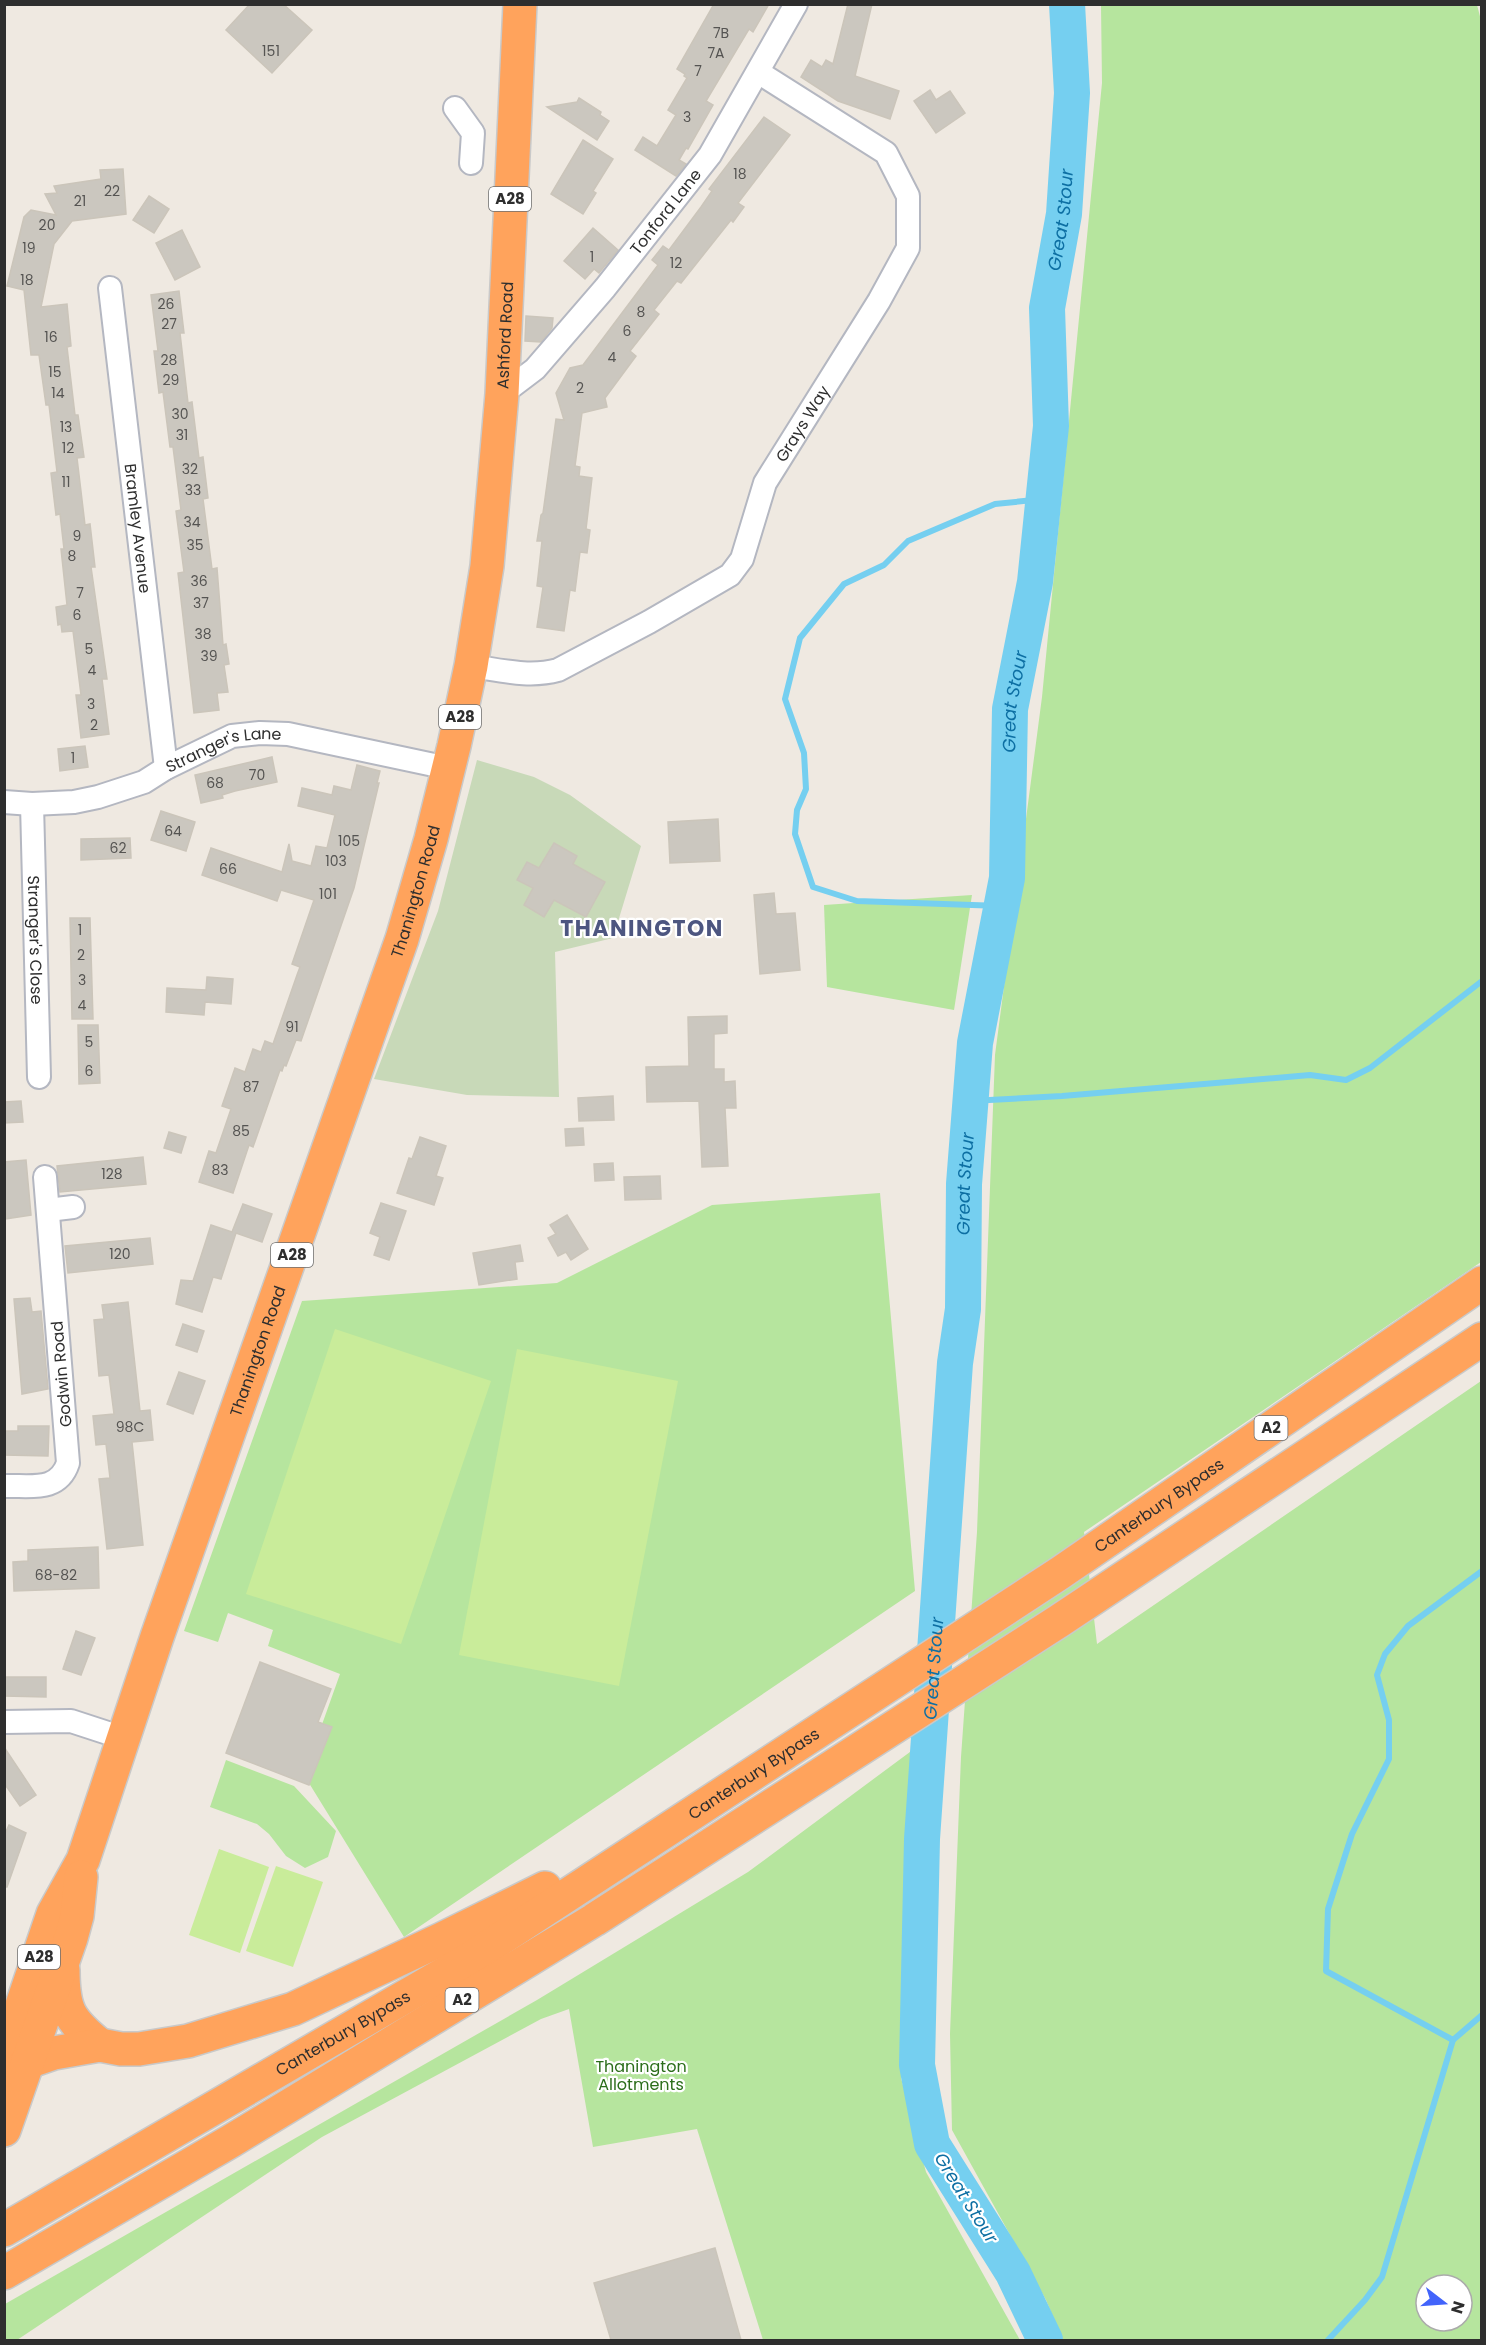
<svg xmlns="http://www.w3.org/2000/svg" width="1486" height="2345" font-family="Poppins,sans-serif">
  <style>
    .green { fill: #b6e59e; fill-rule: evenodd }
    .cemetery { fill: #c8d9b8 }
    .pitch { fill: #c9ec9a }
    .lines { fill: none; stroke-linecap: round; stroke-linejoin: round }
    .stream { stroke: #75cff0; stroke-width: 6 }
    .river { stroke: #75cff0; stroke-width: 36 }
    .building { fill: #cbc7bf; stroke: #cbc5ba; stroke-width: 1.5 }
    .street-casing { stroke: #b4b7c1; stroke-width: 26 }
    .highway-casing { stroke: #c9c9c9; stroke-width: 36 }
    .street { stroke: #fff; stroke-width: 22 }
    .highway { stroke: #ffa35c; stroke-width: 33 }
    .labels { text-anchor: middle; stroke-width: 4.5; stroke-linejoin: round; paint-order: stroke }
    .number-label { font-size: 14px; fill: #555452 }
    .shield { fill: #fff; stroke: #6d6d6d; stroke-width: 1.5 }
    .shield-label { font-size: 15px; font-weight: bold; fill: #2e2e2e }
    .street-label { font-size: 16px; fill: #2e2e2e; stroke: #fff }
    .park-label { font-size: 16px; fill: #2c6e1b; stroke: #fff }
    .water-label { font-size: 18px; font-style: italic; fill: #0d6fa3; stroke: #fff }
    .district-label { font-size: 22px; font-weight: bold; letter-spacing: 1.5px; fill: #4d5680; stroke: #fff }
  </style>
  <rect width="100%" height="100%" fill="#efe9e1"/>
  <!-- green -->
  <g class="green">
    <path d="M1101,5H1477L1482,24L1481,1262L1084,1532L1097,1644L1481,1381V2340H1063L1046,2300L952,2130L950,2034L961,1757L977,1532L995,1055L1042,697L1102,83ZM1426,2285H1462V2321H1426Z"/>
    <polygon points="972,895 954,1010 827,987 824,905"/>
    <polygon points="880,1193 915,1591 404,1937 304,1775 340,1674 268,1646 273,1630 228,1613 218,1642 184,1631 302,1301 557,1283 712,1205"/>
    <polygon points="914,1749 901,2078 926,2172 1020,2340 763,2340 697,2129 593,2147 569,2009 541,2019 322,2137 17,2340 5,2340 5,2304 537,2000 748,1872"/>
    <polygon points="226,1760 294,1786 336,1831 328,1857 305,1868 286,1856 269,1834 257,1824 210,1807"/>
  </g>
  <!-- cemetery -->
  <polygon class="cemetery" points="477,760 534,777 570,795 641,846 613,938 555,952 559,1097 467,1095 374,1079 438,911"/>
  <!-- pitch -->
  <g class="pitch">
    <polygon points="335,1329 491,1381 401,1644 246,1594"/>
    <polygon points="517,1349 678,1381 619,1686 459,1655"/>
    <polygon points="219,1849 269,1867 240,1953 189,1935"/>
    <polygon points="276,1866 323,1882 293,1967 246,1951"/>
  </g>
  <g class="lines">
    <!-- stream -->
    <g class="stream">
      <polyline points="1001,906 857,901 813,887 795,834 797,810 806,789 804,753 785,699 800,638 844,584 884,565 908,541 995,504 1044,499"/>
      <polyline points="970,1101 1062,1096 1310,1075 1346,1080 1370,1068 1482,981"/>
      <polyline points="1453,2040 1326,1971 1328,1909 1352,1834 1389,1759 1389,1720 1377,1675 1385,1654 1408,1626 1482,1571"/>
      <polyline points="1328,2340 1365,2300 1382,2277 1453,2040 1482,2015"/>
    </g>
    <!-- river -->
    <path class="river" id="s1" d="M1045,2340L1013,2273L932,2144L917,2065L922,1839L955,1363L963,1309L964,1184L975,1043L1007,878L1010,709L1035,582L1051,426L1047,308L1064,214L1072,93L1067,4"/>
  </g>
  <!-- building -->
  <g class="building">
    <polygon points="250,4 283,4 312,30 272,73 226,30"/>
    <polygon points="714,4 769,4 753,32 749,29 706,101 713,105 688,149 686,148 679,160 686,164 676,176 635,150 643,137 657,146 676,115 668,110 687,78 684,76 685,74 677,69"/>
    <polygon points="848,4 872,4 855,76 899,91 890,119 838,101 801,77 811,60 822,67 826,60 833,64"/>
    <polygon points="930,90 936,100 950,91 965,113 936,133 914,101"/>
    <polygon points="579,98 601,112 600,115 609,121 597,140 547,107 577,102"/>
    <polygon points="764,117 790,135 738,203 744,207 733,222 731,220 681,283 677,281 654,310 659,314 630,351 636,356 605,398 607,407 582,413 575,466 580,467 579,476 592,478 586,529 590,530 587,553 580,552 575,591 570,590 564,631 537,627 543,587 537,586 542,541 537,541 541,515 543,513 556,419 564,420 556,393 570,368 583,365 658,265 652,260 663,246 669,250 701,207 712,191 709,189"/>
    <polygon points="583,140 613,159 593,191 596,193 583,214 551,194"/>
    <polygon points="123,169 126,214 72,221 54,244 41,307 67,304 71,346 67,347 75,415 78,415 84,457 77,458 85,525 90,524 95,567 91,567 107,679 102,679 109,734 81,738 76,695 81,695 73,631 62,632 61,624 58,625 56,607 67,605 61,549 64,549 60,514 56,515 51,473 57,472 49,405 46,405 39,355 31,355 24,290 7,286 24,217 31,210 56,215 45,194 57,193 54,186 101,179 100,170"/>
    <polygon points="149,196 169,209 154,233 133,220"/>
    <polygon points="593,228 618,250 599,273 594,269 585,279 564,261"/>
    <polygon points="182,230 200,267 175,280 156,243"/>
    <polygon points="179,291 184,333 180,333 188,403 192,402 199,458 203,457 208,498 203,499 212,569 217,568 223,645 226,644 229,664 224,665 228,692 217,693 219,710 194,713 178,573 184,572 176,511 181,510 173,447 170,447 163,392 159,393 154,351 158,351 151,295"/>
    <polygon points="526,316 553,318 552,328 541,342 525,341"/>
    <polygon points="85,746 88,767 60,771 58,749"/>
    <polygon points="272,757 277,782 235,791 222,795 223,798 201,803 195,775"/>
    <polygon points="357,765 380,771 377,783 379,783 354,888 301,1041 296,1040 286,1066 284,1065 282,1071 280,1070 253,1147 249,1145 233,1193 199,1182 209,1151 216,1153 231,1109 222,1106 235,1068 245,1072 253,1049 261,1052 265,1041 273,1044 297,975 300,967 292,964 314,900 281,890 277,901 202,875 211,848 282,872 289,844 292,861 311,866 316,846 327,848 335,815 298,806 302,788 332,795 334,786 351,790"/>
    <polygon points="161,811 195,822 186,851 151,840"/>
    <polygon points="718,819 720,861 670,863 668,822"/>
    <polygon points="130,838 131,858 81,860 81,839"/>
    <polygon points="554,843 577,856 573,864 605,882 586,917 554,900 544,917 524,905 533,888 517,880 527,862 539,868"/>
    <polygon points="774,893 776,914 795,913 800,970 760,974 754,895"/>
    <polygon points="70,918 90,918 93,1019 72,1019"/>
    <polygon points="207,977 233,979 231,1004 205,1002 204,1015 166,1012 167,988 206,990"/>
    <polygon points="727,1016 727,1033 714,1034 714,1069 724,1069 724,1082 735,1081 736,1108 725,1108 728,1166 702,1167 699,1101 647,1102 646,1067 689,1066 688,1017"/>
    <polygon points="78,1025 98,1025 100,1083 79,1084"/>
    <polygon points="613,1096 614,1120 579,1121 578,1098"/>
    <polygon points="21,1101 23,1122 4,1123 4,1102"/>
    <polygon points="583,1128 584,1145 566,1146 565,1129"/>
    <polygon points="169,1132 186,1137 181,1153 164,1148"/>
    <polygon points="420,1137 446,1146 436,1176 443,1178 434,1205 397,1193 409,1158 412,1159"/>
    <polygon points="143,1157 146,1184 60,1192 57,1166"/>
    <polygon points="26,1160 31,1215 6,1219 4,1162"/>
    <polygon points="613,1163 614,1180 595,1181 594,1164"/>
    <polygon points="660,1176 661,1199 625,1200 624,1177"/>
    <polygon points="381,1203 406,1211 389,1260 374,1255 380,1237 370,1233"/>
    <polygon points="243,1204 272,1214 262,1242 236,1233 221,1279 213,1277 202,1312 176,1304 181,1280 193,1281 211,1225 232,1232"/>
    <polygon points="567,1215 588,1249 571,1260 566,1252 558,1256 548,1238 556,1234 550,1225"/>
    <polygon points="150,1238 153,1264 68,1273 65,1246"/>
    <polygon points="520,1245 523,1261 515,1262 517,1279 479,1285 473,1253"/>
    <polygon points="30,1298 32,1312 41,1311 48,1389 22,1394 14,1299"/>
    <polygon points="128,1302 140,1411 150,1410 153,1440 132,1442 143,1545 107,1549 99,1479 110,1478 106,1444 96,1445 93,1416 114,1414 109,1375 99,1376 94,1320 104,1319 102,1305"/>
    <polygon points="183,1324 204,1331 197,1352 176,1345"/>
    <polygon points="179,1372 205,1381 193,1414 167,1404"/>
    <polygon points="18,1426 49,1426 48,1456 4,1455 4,1431 18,1431"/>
    <polygon points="98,1547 99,1588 14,1591 13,1562 28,1561 28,1550"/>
    <polygon points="76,1631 95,1638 81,1675 63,1669"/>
    <polygon points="260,1662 331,1689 318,1722 332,1727 309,1785 226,1753"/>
    <polygon points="4,1677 46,1677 46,1697 4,1696"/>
    <polygon points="4,1747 36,1795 20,1806 4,1783"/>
    <polygon points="9,1825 26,1833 7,1887 4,1887 4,1836"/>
    <polygon points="715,2248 741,2340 611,2340 594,2283"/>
  </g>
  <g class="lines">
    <defs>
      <g id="street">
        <polyline points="455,108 473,133 471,163"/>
        <path id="s2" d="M110,288L166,768"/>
        <path id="s3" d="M502,394L535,369L605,288L710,155L796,4"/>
        <path id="s4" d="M471,666C500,670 529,678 558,670L649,622L730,575L742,559L765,483L879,301L908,248V196L886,153L758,72"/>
        <path id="s5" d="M4,802L32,804L74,802L98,797L144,782L166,768L232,736L260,733L288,734L448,768"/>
        <path id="s6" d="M32,804L39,1077"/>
        <polyline points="48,1210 73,1207"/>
        <path d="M4,1486C30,1485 58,1493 68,1463L45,1177"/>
        <polyline points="4,1722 71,1721 123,1738"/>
      </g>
      <g id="highway">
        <path d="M63,1970C63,2010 69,2020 100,2045"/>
        <path id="s7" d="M4,2058L53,1914L83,1860L157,1637L402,939L431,839L454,746L471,666L487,566L502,394L520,4"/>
        <polyline points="4,2087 28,2062 54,2053 100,2045 121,2049 139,2049 188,2041 293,2009 442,1939 545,1888"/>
        <polyline points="4,2130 71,1938 77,1916 81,1877"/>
        <path id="s8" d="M4,2230L468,1960L1060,1573L1482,1283"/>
        <polyline points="4,2273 231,2141 594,1920 1059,1621 1482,1339"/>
      </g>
    </defs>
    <!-- street casing -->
    <use href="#street" class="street-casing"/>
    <!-- highway casing -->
    <use href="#highway" class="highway-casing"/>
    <!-- street -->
    <use href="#street" class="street"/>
    <!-- highway -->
    <use href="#highway" class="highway"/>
  </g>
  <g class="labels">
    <!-- number labels -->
    <g class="number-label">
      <text x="721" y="38">7B</text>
      <text x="271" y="56">151</text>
      <text x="716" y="58">7A</text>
      <text x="698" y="76">7</text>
      <text x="687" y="122">3</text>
      <text x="740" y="179">18</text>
      <text x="112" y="196">22</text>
      <text x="80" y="206">21</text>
      <text x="47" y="230">20</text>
      <text x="29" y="253">19</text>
      <text x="592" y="262">1</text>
      <text x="676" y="268">12</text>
      <text x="27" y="285">18</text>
      <text x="166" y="309">26</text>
      <text x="641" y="317">8</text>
      <text x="169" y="329">27</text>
      <text x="627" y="336">6</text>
      <text x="51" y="342">16</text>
      <text x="612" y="362">4</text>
      <text x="169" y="365">28</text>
      <text x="55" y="377">15</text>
      <text x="171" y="385">29</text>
      <text x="580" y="393">2</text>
      <text x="58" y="398">14</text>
      <text x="180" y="419">30</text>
      <text x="66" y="432">13</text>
      <text x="182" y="440">31</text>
      <text x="68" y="453">12</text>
      <text x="190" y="474">32</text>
      <text x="66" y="487">11</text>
      <text x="193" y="495">33</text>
      <text x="192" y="527">34</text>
      <text x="77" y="541">9</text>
      <text x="195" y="550">35</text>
      <text x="72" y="561">8</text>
      <text x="199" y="586">36</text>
      <text x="80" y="598">7</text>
      <text x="201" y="608">37</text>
      <text x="77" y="620">6</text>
      <text x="203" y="639">38</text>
      <text x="89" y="654">5</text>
      <text x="209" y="661">39</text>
      <text x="92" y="675">4</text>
      <text x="91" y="709">3</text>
      <text x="94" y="730">2</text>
      <text x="73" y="763">1</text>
      <text x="257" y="780">70</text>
      <text x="215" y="788">68</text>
      <text x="173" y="836">64</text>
      <text x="349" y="846">105</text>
      <text x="118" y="853">62</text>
      <text x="336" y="866">103</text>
      <text x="228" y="874">66</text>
      <text x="328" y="899">101</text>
      <text x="80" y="935">1</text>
      <text x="81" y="960">2</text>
      <text x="82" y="985">3</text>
      <text x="82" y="1010">4</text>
      <text x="292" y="1032">91</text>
      <text x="89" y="1047">5</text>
      <text x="89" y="1076">6</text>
      <text x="251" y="1092">87</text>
      <text x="241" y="1136">85</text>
      <text x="220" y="1175">83</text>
      <text x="112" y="1179">128</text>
      <text x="120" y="1259">120</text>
      <text x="130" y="1432">98C</text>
      <text x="56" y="1580">68-82</text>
    </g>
    <!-- shield labels -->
    <g class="shield">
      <rect x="489" y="187" width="42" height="24" rx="4.5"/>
      <rect x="439" y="705" width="42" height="24" rx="4.5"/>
      <rect x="271" y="1243" width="42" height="24" rx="4.5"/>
      <rect x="1254.5" y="1416" width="33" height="24" rx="4.5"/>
      <rect x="18" y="1945" width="42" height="24" rx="4.5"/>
      <rect x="445.5" y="1988" width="33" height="24" rx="4.5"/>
    </g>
    <g class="shield-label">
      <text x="510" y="204">A28</text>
      <text x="460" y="722">A28</text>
      <text x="292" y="1260">A28</text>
      <text x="1271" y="1433">A2</text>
      <text x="39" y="1962">A28</text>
      <text x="462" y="2005">A2</text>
    </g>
    <!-- street labels -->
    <g class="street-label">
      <text dy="6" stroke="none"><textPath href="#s3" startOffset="246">Tonford Lane</textPath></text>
      <text dy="6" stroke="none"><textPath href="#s7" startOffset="1803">Ashford Road</textPath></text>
      <text dy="6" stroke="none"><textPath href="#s4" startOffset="454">Grays Way</textPath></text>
      <text dy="6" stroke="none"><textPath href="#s2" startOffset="242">Bramley Avenue</textPath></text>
      <text dy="6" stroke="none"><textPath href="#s5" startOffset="231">Stranger's Lane</textPath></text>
      <text dy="6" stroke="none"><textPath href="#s7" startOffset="1238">Thanington Road</textPath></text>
      <text dy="6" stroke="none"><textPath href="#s6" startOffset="136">Stranger's Close</textPath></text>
      <text dy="6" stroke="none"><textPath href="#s7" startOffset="752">Thanington Road</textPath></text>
      <text transform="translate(61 1374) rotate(-95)" y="6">Godwin Road</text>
      <text dy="6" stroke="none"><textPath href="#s8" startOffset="1364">Canterbury Bypass</textPath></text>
      <text dy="6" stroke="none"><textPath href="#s8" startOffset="878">Canterbury Bypass</textPath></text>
      <text dy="6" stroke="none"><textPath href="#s8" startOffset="392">Canterbury Bypass</textPath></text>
    </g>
    <!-- park labels -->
    <g class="park-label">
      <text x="641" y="2072">Thanington<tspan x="641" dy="18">Allotments</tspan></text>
    </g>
    <!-- water labels -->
    <g class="water-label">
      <text dy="6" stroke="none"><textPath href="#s1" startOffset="2162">Great Stour</textPath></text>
      <text dy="6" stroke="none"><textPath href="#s1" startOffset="1676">Great Stour</textPath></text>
      <text dy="6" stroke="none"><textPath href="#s1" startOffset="1190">Great Stour</textPath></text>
      <text dy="6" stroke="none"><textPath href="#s1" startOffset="704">Great Stour</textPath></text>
      <text transform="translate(966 2198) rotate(58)" y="6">Great Stour</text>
    </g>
    <!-- district labels -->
    <g class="district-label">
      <text x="642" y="936">THANINGTON</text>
    </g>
  </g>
  <!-- border -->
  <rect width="1486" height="2345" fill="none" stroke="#2e2e2e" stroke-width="12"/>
  <!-- north arrow -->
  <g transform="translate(1444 2303) rotate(107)"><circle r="28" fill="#ffffff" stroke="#ababab" stroke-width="1.5"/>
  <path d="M0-4.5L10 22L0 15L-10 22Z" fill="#4264fb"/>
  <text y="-9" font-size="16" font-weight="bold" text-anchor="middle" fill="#2e2e2e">N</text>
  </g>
</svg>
